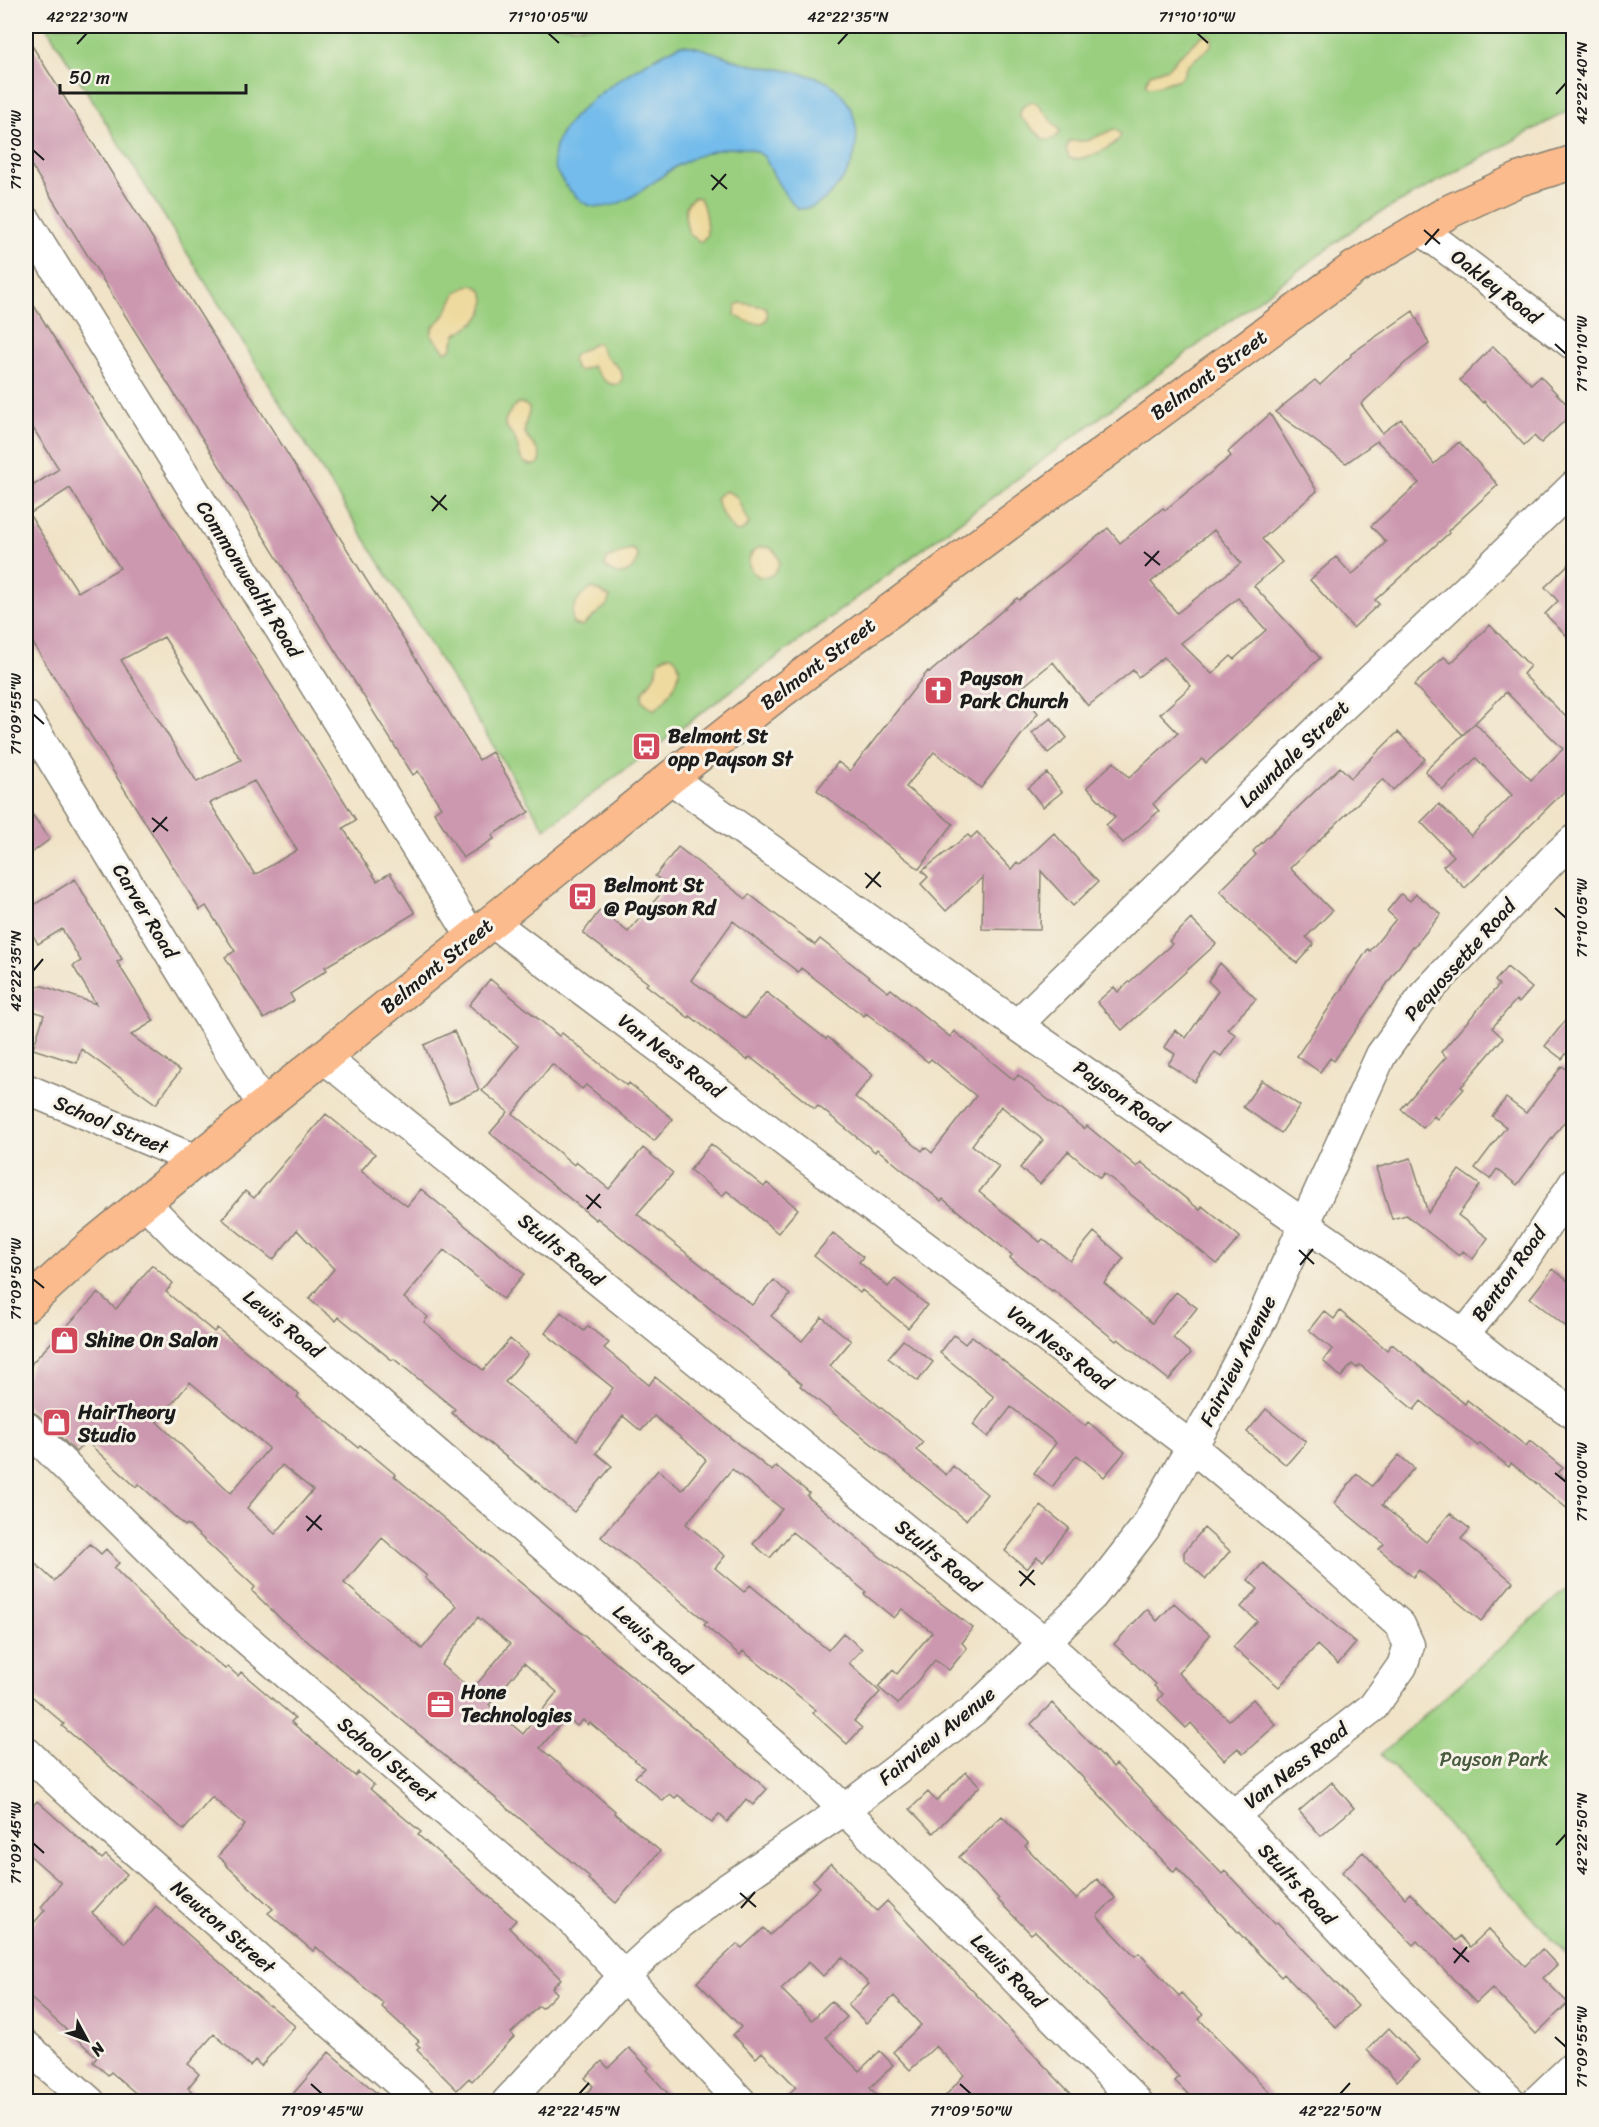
<svg xmlns="http://www.w3.org/2000/svg" width="1599" height="2127" viewBox="0 0 1599 2127" font-family="Sriracha,sans-serif">
<rect width="100%" height="100%" fill="#f7f3e8"/>
<filter id="ink" filterUnits="userSpaceOnUse"><feTurbulence type="fractalNoise" baseFrequency=".0167" numOctaves="2"/><feDisplacementMap in="SourceGraphic" scale="12" xChannelSelector="R" yChannelSelector="G"/><feConvolveMatrix kernelMatrix="1 2 1 2 8 2 1 2 1" color-interpolation-filters="sRGB"/></filter>
<filter id="wash" filterUnits="userSpaceOnUse"><feTurbulence type="fractalNoise" baseFrequency=".008" numOctaves="4" result="noise"/><feDisplacementMap in="SourceGraphic" scale="24" xChannelSelector="R" yChannelSelector="G"/><feGaussianBlur stdDeviation="1.35" result="paint"/><feColorMatrix in="noise" values="0 0 0 0 0 0 0 0 0 0 0 0 0 0 0 0 0 1.4 0 .05"/><feComposite in="paint" operator="in"/></filter>
<g filter="url(#wash)">
<rect width="100%" height="100%" fill="#f0e3c7"/>
<path fill="#9acf80" stroke="#5b764e" stroke-width="1.5" d="M46,26H1573V108L1365,221L545,829Z
M1573,1583V1961L1381,1754Z"/>
<path fill="#eeda9e" stroke="#857b5d" stroke-width="1.5" d="M1203,35H1208L1212,38V45L1187,66L1183,75L1179,79L1157,86L1147,87L1146,83L1150,74L1168,68L1176,59Z
M1032,102L1037,104L1059,129L1060,133L1054,139L1045,140L1020,117C1019,108 1024,104 1032,102Z
M1114,129L1121,134C1119,147 1080,163 1069,158L1066,149L1070,141H1087Z
M695,197L700,198C706,210 707,222 707,235L701,242L689,234C685,221 681,203 695,197Z
M470,285C489,287 488,308 477,320C471,326 463,330 456,334L451,349L446,352L431,335L433,327L444,316L457,292Z
M741,303L766,307C774,332 747,323 735,315L736,305Z
M595,343H598C601,347 602,352 605,356C610,362 620,365 622,374C623,377 622,381 619,383C609,390 597,372 592,366L580,371L576,369L572,360L574,355Z
M518,403L524,404L529,408C530,416 523,424 525,432C528,444 542,448 540,462L536,465C517,466 521,452 515,439C513,434 506,429 505,423C505,417 513,407 518,403Z
M726,491L736,496L749,524L741,532L735,531C727,522 719,511 716,499L720,494Z
M749 562a15 15 0 1 1 30 0a15 15 0 1 1-30 0Z
M630,549L634,550L638,555C636,573 617,581 605,566L607,559Z
M593,588L610,597L607,605L582,626L573,624C569,610 579,594 593,588Z
M666,656H672C691,670 667,700 654,710L643,701L642,694C646,687 653,680 656,672C658,664 657,660 666,656Z"/>
<path fill="#73bceb" stroke="#486c84" stroke-width="1.5" d="M680,45C701,45 720,56 741,62C765,69 815,71 833,86C867,115 862,162 833,191C823,202 813,209 798,209C786,198 779,186 772,172C769,167 767,160 763,156C759,152 749,148 742,148C721,146 696,155 677,166C653,180 619,216 588,205C577,200 569,190 562,180C520,130 644,62 680,45Z"/>
<g id="blocks">
<path fill="#cc98af" fill-rule="evenodd" d="M26,36L479,760L492,752L529,812L492,835L494,839L463,858L434,812L441,807L418,771L413,775L26,157Z
M26,293L356,820L343,828L377,881L390,873L415,913L325,967L327,970L290,994L294,1001L264,1019L225,957L235,951L206,906L200,910L26,632V490L59,469L26,417ZM70,488L120,568L78,592L29,514ZM164,637L241,760L197,782L121,660ZM254,781L297,850L255,875L210,803Z
M1413,311L1429,344L1405,363L1361,404L1382,433L1401,419L1434,464L1459,442L1498,485L1448,531L1449,533L1375,600L1379,604L1353,628L1310,580L1336,557L1352,575L1386,542L1371,526L1419,483L1377,441L1346,463L1275,412L1315,380L1320,385L1351,356V354Z
M1493,346L1531,384L1540,376L1574,412L1541,443L1534,436L1524,445L1484,401L1483,403L1460,380Z
M1270,414L1317,491L1262,539L1282,562L1254,586L1320,658L1206,763L1202,759L1153,804L1159,811L1123,843L1106,825L1115,817L1087,787L1114,762L1129,778L1178,733L1160,714L1191,686L1164,657L1138,677L1133,670L1088,706L1053,662L1019,690L1038,713L981,788L934,752L906,787L953,824L919,869L817,790L838,762L850,771L928,671L930,672L1017,598L1019,600L1108,528L1120,543L1163,508L1165,510L1231,456L1228,452ZM1214,530L1241,563L1177,613L1151,582ZM1238,598L1266,630L1234,659L1231,656L1212,674L1181,643Z
M1574,559V643L1545,614L1558,601L1545,587Z
M1490,625L1530,666L1523,674L1574,725V782L1465,888L1443,866L1454,856L1421,822L1439,804L1471,836L1512,795L1476,758L1443,790L1425,771L1475,723L1531,780L1563,749L1506,692L1463,735L1414,685L1444,657L1451,663Z
M1051,718L1067,738L1048,753L1032,733Z
M1398,732L1425,759L1393,790L1383,779L1290,868L1332,911L1306,937L1314,944L1297,963L1262,933L1220,891L1256,855L1253,851L1340,767L1351,778Z
M1047,773L1062,792L1043,807L1028,788Z
M26,806L50,839L26,857Z
M977,832L1011,869L1017,862L1020,865L1054,833L1098,882L1073,906L1041,871L1040,930L982,929L983,877L946,911L921,884L928,877L922,871L968,835L971,838Z
M678,847L746,899L749,894L815,945L820,939L888,992L891,989L950,1037L954,1031L1014,1080L1018,1075L1084,1129L1087,1126L1137,1167L1141,1162L1200,1210L1202,1206L1240,1237L1217,1264L1104,1173L1100,1178L1068,1151L1040,1184L1020,1168L1043,1140L1001,1106L972,1145L999,1167L979,1192L1040,1242L1043,1239L1070,1261L1094,1232L1124,1258L1104,1283L1152,1323L1176,1292L1197,1308L1173,1338L1191,1353L1169,1380L1118,1339L1116,1341L1053,1290L1052,1291L1010,1258L1012,1255L943,1199L941,1201L877,1149L875,1152L818,1106L815,1109L750,1057L747,1060L690,1016L689,1018L646,985L648,983L583,933L600,910L628,932L668,885L655,876ZM733,921L798,972L801,968L864,1016L866,1013L928,1062L931,1059L976,1096L932,1153L925,1147L922,1151L855,1097L873,1075L828,1037L826,1039L766,992L745,1019L691,980Z
M75,879L122,959L117,962L154,1021L131,1035L180,1071L156,1104L81,1049L77,1063L33,1049L44,1015L26,1008V995L39,986H43L96,1004L73,966L81,961L62,929L38,944L26,923V910Z
M1401,894L1410,901L1416,894L1441,914L1414,947L1413,946L1334,1061L1330,1058L1320,1072L1297,1056L1368,949L1370,951L1396,919L1387,911Z
M1191,919L1216,944L1122,1030L1097,1002L1114,987L1118,992L1172,944L1169,941Z
M1220,963L1256,999L1227,1029L1236,1035L1221,1056L1215,1052L1195,1082L1168,1064L1175,1054L1164,1047L1175,1030L1186,1038L1218,991L1208,981Z
M1507,967L1532,988L1519,1003L1516,1000L1492,1028L1503,1038L1461,1087L1464,1089L1437,1119L1434,1116L1423,1128L1401,1109L1446,1057L1441,1052L1499,985L1495,981Z
M490,979L559,1036L562,1033L627,1086L629,1083L673,1119L654,1141L586,1085L582,1089L552,1064L513,1114L574,1165L576,1162L609,1189L643,1148L673,1173L637,1214L752,1305L774,1280L790,1295L771,1316L802,1341L822,1317L851,1341L830,1366L923,1442L916,1450L946,1475L953,1466L987,1494L966,1520L800,1386L802,1384L743,1335L597,1218L596,1220L490,1133L508,1112L482,1091L518,1046L469,1005Z
M1574,1010V1044L1562,1059L1545,1046Z
M454,1031L479,1090L449,1103L424,1045Z
M1562,1066L1574,1075V1109L1517,1185L1497,1169L1490,1179L1475,1168L1506,1127L1492,1116L1506,1098L1526,1113Z
M1262,1080L1300,1106L1281,1133L1243,1107Z
M326,1114L375,1154L361,1171L407,1206L421,1189L524,1274L503,1299L444,1250L404,1298L428,1317L424,1322L483,1370L510,1339L528,1354L505,1382L577,1440L613,1388L545,1333L561,1312L584,1331L588,1326L609,1343L604,1348L649,1385L655,1377L772,1471L776,1466L809,1493L807,1496L879,1556L973,1628L962,1643L967,1648L949,1670L935,1660L898,1704L878,1687L893,1670L897,1674L932,1632L902,1609L894,1618L864,1594L866,1592L792,1532L770,1558L753,1544L782,1509L732,1469L686,1524L725,1556L715,1568L744,1592L750,1585L828,1650L843,1633L862,1649L849,1663L880,1692L854,1721L862,1728L847,1744L813,1713L816,1710L743,1651L740,1655L704,1625L707,1622L601,1537L658,1470L682,1490L706,1460L690,1445L654,1416L641,1431L623,1416L596,1453L612,1466L574,1512L452,1413L455,1409L394,1359L392,1360L339,1317L336,1321L309,1299L334,1269L297,1230L273,1260L222,1219L245,1191L254,1198Z
M711,1144L764,1187L767,1183L798,1209L778,1233L727,1191L722,1196L690,1170Z
M1411,1158L1428,1213L1459,1170L1480,1185L1458,1215L1488,1238L1473,1259L1463,1251L1459,1256L1406,1215L1392,1219L1376,1168Z
M833,1233L863,1257L859,1262L888,1287L895,1279L927,1305L908,1328L862,1290L860,1293L814,1256Z
M152,1265L173,1283L166,1292L214,1332L217,1328L299,1394L297,1397L358,1447L360,1445L396,1475L394,1476L460,1532L767,1789L753,1805L746,1799L727,1822L719,1814L712,1823L678,1795L675,1798L670,1794L663,1801L635,1777L644,1768L590,1723L588,1725L583,1720L577,1726L566,1717L540,1748L615,1811L614,1813L660,1851L616,1903L588,1879L590,1877L282,1620L252,1591L255,1587L187,1524L185,1526L139,1484L136,1487L86,1441L76,1452L38,1415L29,1410L26,1402V1380L32,1363L98,1293L116,1309ZM190,1382L269,1448L231,1493L157,1422ZM282,1465L313,1490L275,1534L247,1508ZM382,1538L427,1576L425,1578L457,1606L422,1649L344,1583ZM478,1617L510,1644L472,1690L441,1665ZM524,1663L557,1692L523,1734L489,1705Z
M1553,1269L1574,1286V1333L1530,1298Z
M1324,1311L1334,1319L1340,1311L1387,1350L1392,1344L1465,1404L1467,1400L1526,1446L1530,1441L1563,1468L1558,1473L1574,1486V1514L1511,1463L1509,1467L1480,1443L1478,1446L1421,1401L1414,1410L1360,1365L1357,1368L1352,1364L1341,1377L1323,1361L1332,1349L1309,1330Z
M954,1335L965,1344L972,1336L1085,1426L1088,1422L1125,1452L1104,1477L1077,1455L1052,1487L1034,1473L1056,1443L1011,1407L988,1437L973,1425L994,1397L940,1353Z
M903,1340L933,1362L918,1381L888,1358Z
M1266,1409L1306,1442L1286,1465L1247,1432Z
M1399,1455L1414,1468L1382,1505L1426,1542L1450,1513L1470,1529L1461,1539L1513,1582L1481,1621L1419,1570L1413,1577L1379,1549L1384,1544L1334,1503L1357,1474L1372,1486Z
M1041,1506L1069,1528L1043,1561L1037,1557L1027,1569L1005,1551Z
M1204,1528L1230,1551L1206,1579L1184,1559V1552Z
M90,1544L101,1554L106,1549L119,1563L114,1568L159,1613L225,1669L228,1667L238,1676L241,1672L295,1718L291,1722L355,1776L358,1772L374,1785L370,1789L421,1832L418,1835L516,1920L509,1928L561,1979L552,1988L557,1993L542,2008L539,2006L511,2033L514,2037L472,2081L469,2078L457,2090L417,2050L420,2047L416,2043L419,2041L382,2007L384,2004L316,1947L313,1951L268,1913L273,1909L225,1864L226,1863L218,1856L245,1825L212,1797L184,1830L62,1726L64,1724L26,1691V1555L54,1581Z
M1263,1563L1356,1643L1338,1664L1317,1645L1279,1687L1233,1647L1257,1621L1241,1607L1258,1589L1248,1580Z
M1174,1603L1210,1635L1178,1673L1229,1720L1253,1699L1276,1725L1243,1754L1238,1748L1224,1760L1191,1723L1186,1728L1158,1700L1163,1694L1154,1686L1156,1684L1114,1644L1147,1609L1157,1621Z
M1052,1703L1113,1767L1116,1764L1222,1874L1225,1871L1275,1924L1277,1922L1358,2006L1336,2028L1284,1974L1281,1977L1177,1868L1174,1872L1031,1724Z
M966,1772L980,1786L933,1833L910,1809L928,1792L936,1801Z
M1332,1782L1354,1808L1321,1836L1299,1811Z
M37,1801L102,1859L106,1855L127,1874L92,1913L125,1943L156,1906L269,2006L270,2005L295,2026L261,2066L255,2060L250,2066L214,2034L188,2064L199,2074L188,2088L203,2102H146L111,2072L108,2075L93,2062L97,2057L26,1994V1932L45,1910L41,1907L61,1883L26,1852V1814Z
M1002,1816L1028,1843L1025,1846L1076,1899L1097,1879L1115,1898L1097,1916L1135,1956L1139,1953L1179,1996L1182,1993L1203,2015L1199,2019L1279,2102H1196L1175,2081L1179,2077L1075,1970L1035,1931L1031,1934L998,1900L999,1899L959,1857Z
M1363,1852L1405,1898L1410,1893L1456,1941L1460,1936L1470,1947L1489,1929L1525,1966L1542,1949L1557,1965L1543,1978L1568,2003L1536,2034L1492,1988L1476,2003L1417,1941L1413,1945L1342,1872Z
M831,1863L877,1911L887,1901L1079,2102H940L964,2075L936,2046L910,2070L893,2052L921,2025L894,1996L866,2023L848,2005L869,1984L842,1957L823,1976L809,1962L781,1989L812,2020L831,2001L847,2017L826,2037L859,2071L880,2051L893,2065L870,2088L883,2102H780L796,2087L762,2052L756,2058L733,2035L741,2027L697,1982L737,1944L742,1948L764,1928L770,1935L820,1887L813,1880Z
M1389,2028L1419,2060L1397,2081L1367,2050Z
M629,2048L649,2068L646,2070L676,2102H578L593,2086L585,2078L602,2061L608,2068Z
M329,2052L387,2102H286Z"/>
</g>
</g>
<g filter="url(#ink)">
<use href="#blocks" fill-opacity="0" stroke="#868072" stroke-width="1.5"/>
<g fill="none" stroke-linecap="round" stroke-linejoin="round">
<defs>
<path id="minor" d="M26,221L472,937
M1419,228L1574,345
M26,716L263,1106
M670,778L1017,1025L1464,1335L1502,1365L1574,1414
M492,922L1192,1447L1323,1556L1400,1625L1409,1645L1402,1666L1373,1707L1233,1815
M1017,1025L1329,719L1474,583L1574,486
M323,1057L1043,1641L1165,1750L1233,1815L1394,1986L1511,2102
M26,1089L196,1160
M145,1203L185,1244L371,1397L811,1777L982,1945L1137,2102
M1464,1335L1523,1261L1574,1183
M26,1427L200,1599L571,1919L741,2102
M26,1752L82,1804L421,2102
M26,2046L90,2102
M507,2102L625,1975L681,1923L724,1891L845,1809L973,1711L1092,1596L1145,1528L1213,1410L1262,1318L1381,1055L1425,994L1554,858L1574,840
M1536,2102L1574,2066"/>
<path id="major" d="M26,1305L90,1247L196,1160L670,778L772,698L1354,268L1450,211L1520,179L1574,162"/>
</defs>
<use href="#minor" stroke="#868072" stroke-width="33"/>
<use href="#major" stroke="#868072" stroke-width="36"/>
<use href="#minor" stroke="#fff" stroke-width="30"/>
<use href="#major" stroke="#fbbb8c" stroke-width="33"/>
</g>
</g>
<path fill="none" stroke="#1c1c1c" stroke-width="2" d="M548,33L559,43M1197,33L1208,43M77,44L87,33M838,44L848,33M1556,94L1566,83M33,150L44,160M711,175L727,189M712,190L726,174M1424,230L1440,244M1425,245L1439,229M1555,344L1566,354M431,496L447,510M432,511L446,495M1144,552L1160,565M1145,566L1159,551M33,714L44,724M152,818L168,831M153,832L167,817M865,873L881,887M866,888L880,872M1555,908L1566,918M33,971L43,959M586,1195L601,1208M587,1209L600,1194M1299,1250L1314,1264M1300,1265L1313,1249M33,1279L44,1288M1555,1473L1566,1482M306,1516L322,1530M307,1531L321,1515M1019,1571L1035,1585M1020,1586L1034,1570M33,1843L44,1853M1556,1845L1566,1834M740,1893L756,1907M741,1908L755,1892M1453,1948L1469,1962M1454,1963L1467,1947M1555,2037L1566,2047M311,2084L322,2094M960,2084L971,2094M579,2094L589,2083M1340,2094L1350,2083"/>
<defs>
<symbol id="church-square" viewBox="-11 -11 22 22"><rect x="-9" y="-9" width="18" height="18" rx="4" fill="#d1495b" stroke="#f7f3e8"/><path d="M-1.2-6h2.4v3.5h3.3v2.4h-3.3V6h-2.4V-.1h-3.3v-2.4h3.3Z" fill="#fff"/></symbol>
<symbol id="bus-square" viewBox="-11 -11 22 22"><rect x="-9" y="-9" width="18" height="18" rx="4" fill="#d1495b" stroke="#f7f3e8"/><path d="M-5-6H5V4H4V6H2V4H-2V6H-4V4H-5ZM-3.5-4V0h7V-4ZM-3.5 1.2v1.5H-2V1.2ZM2 1.2v1.5H3.5V1.2Z" fill="#fff"/></symbol>
<symbol id="shop-square" viewBox="-11 -11 22 22"><rect x="-9" y="-9" width="18" height="18" rx="4" fill="#d1495b" stroke="#f7f3e8"/><path d="M-5-2.5h2.3a2.7 3.5 0 0 1 5.4 0H5L5.5 6h-11ZM-1.5-2.5h3a1.5 2.3 0 0 0-3 0Z" fill="#fff"/></symbol>
<symbol id="office-square" viewBox="-11 -11 22 22"><rect x="-9" y="-9" width="18" height="18" rx="4" fill="#d1495b" stroke="#f7f3e8"/><path d="M-6-3h4V-5.5h4V-3h4V5H-6ZM-1-4.5V-3h2v-1.5ZM-6 0V1H6V0Z" fill="#fff"/></symbol>
</defs>
<g fill-rule="evenodd">
<use href="#church-square" x="922" y="674" width="33" height="33"/>
<use href="#bus-square" x="630" y="730" width="33" height="33"/>
<use href="#bus-square" x="566" y="880" width="33" height="33"/>
<use href="#shop-square" x="48" y="1324" width="33" height="33"/>
<use href="#shop-square" x="40" y="1406" width="33" height="33"/>
<use href="#office-square" x="424" y="1688" width="33" height="33"/>
</g>
<g text-anchor="middle" dominant-baseline="central" stroke-width="6" stroke-linejoin="round" paint-order="stroke">
<g font-size="20" fill="#1c1c1c" stroke="#f7f3e8">
<text transform="translate(1496 287) rotate(38)">Oakley Road</text>
<text transform="translate(1209 375) rotate(-36)">Belmont Street</text>
<text transform="translate(249 579) rotate(58)">Commonwealth Road</text>
<text transform="translate(818 664) rotate(-37)">Belmont Street</text>
<text transform="translate(1294 754) rotate(-44)">Lawndale Street</text>
<text transform="translate(145 911) rotate(59)">Carver Road</text>
<text transform="translate(1460 960) rotate(-48)">Pequossette Road</text>
<text transform="translate(437 966) rotate(-39)">Belmont Street</text>
<text transform="translate(671 1056) rotate(37)">Van Ness Road</text>
<text transform="translate(1121 1097) rotate(35)">Payson Road</text>
<text transform="translate(111 1125) rotate(23)">School Street</text>
<text transform="translate(561 1250) rotate(39)">Stults Road</text>
<text transform="translate(1509 1274) rotate(-54)">Benton Road</text>
<text transform="translate(283 1324) rotate(39)">Lewis Road</text>
<text transform="translate(1060 1348) rotate(37)">Van Ness Road</text>
<text transform="translate(1238 1361) rotate(-63)">Fairview Avenue</text>
<text transform="translate(938 1556) rotate(39)">Stults Road</text>
<text transform="translate(652 1640) rotate(41)">Lewis Road</text>
<text transform="translate(937 1736) rotate(-39)">Fairview Avenue</text>
<text transform="translate(387 1760) rotate(40)">School Street</text>
<text transform="translate(1296 1766) rotate(-38)">Van Ness Road</text>
<text transform="translate(1297 1884) rotate(47)">Stults Road</text>
<text transform="translate(223 1927) rotate(41)">Newton Street</text>
<text transform="translate(1008 1971) rotate(45)">Lewis Road</text>
</g>
<g font-size="20" font-weight="bold" fill="#1c1c1c" stroke="#f7f3e8" text-anchor="start">
<text x="960" y="678">Payson<tspan x="960" dy="23">Park Church</tspan></text>
<text x="668" y="736">Belmont St<tspan x="668" dy="23">opp Payson St</tspan></text>
<text x="604" y="885">Belmont St<tspan x="604" dy="23">@ Payson Rd</tspan></text>
<text x="85" y="1340">Shine On Salon</text>
<text x="78" y="1412">HairTheory<tspan x="78" dy="23">Studio</tspan></text>
<text x="461" y="1692">Hone<tspan x="461" dy="23">Technologies</tspan></text>
</g>
<g font-size="20" fill="#485b3f" stroke="#f7f3e8">
<text x="1494" y="1759">Payson Park</text>
</g>
</g>
<rect width="1599" height="2127" fill="none" stroke="#f7f3e8" stroke-width="66"/>
<g transform="translate(87 2040) rotate(131)" stroke="#f7f3e8" stroke-width="4.5" paint-order="stroke">
<path d="M0-4.5L10 22L0 15L-10 22Z" fill="#1c1c1c"/>
<text y="-9" font-size="16" font-weight="bold" text-anchor="middle" fill="#1c1c1c">N</text>
</g>
<path d="M60 84v9h186v-9" fill="none" stroke="#1c1c1c" stroke-width="3"/>
<text x="69" y="84" font-size="18" fill="#1c1c1c" stroke="#f7f3e8" stroke-width="4.5" paint-order="stroke">50 m</text>
<rect x="33" y="33" width="1533" height="2061" fill="none" stroke="#1c1c1c" stroke-width="2"/>
<g font-size="15" text-anchor="middle" fill="#1c1c1c">
<text x="87" y="22">42°22'30"N</text>
<text x="548" y="22">71°10'05"W</text>
<text x="848" y="22">42°22'35"N</text>
<text x="1197" y="22">71°10'10"W</text>
<text transform="translate(1582 83) rotate(-90)" y="5">42°22'40"N</text>
<text transform="translate(16 150) rotate(-90)" y="5">71°10'00"W</text>
<text transform="translate(1582 354) rotate(-90)" y="5">71°10'10"W</text>
<text transform="translate(16 714) rotate(-90)" y="5">71°09'55"W</text>
<text transform="translate(1582 918) rotate(-90)" y="5">71°10'05"W</text>
<text transform="translate(16 971) rotate(-90)" y="5">42°22'35"N</text>
<text transform="translate(16 1279) rotate(-90)" y="5">71°09'50"W</text>
<text transform="translate(1582 1482) rotate(-90)" y="5">71°10'00"W</text>
<text transform="translate(1582 1834) rotate(-90)" y="5">42°22'50"N</text>
<text transform="translate(16 1843) rotate(-90)" y="5">71°09'45"W</text>
<text transform="translate(1582 2047) rotate(-90)" y="5">71°09'55"W</text>
<text x="322" y="2116">71°09'45"W</text>
<text x="579" y="2116">42°22'45"N</text>
<text x="971" y="2116">71°09'50"W</text>
<text x="1340" y="2116">42°22'50"N</text>
</g>
</svg>
